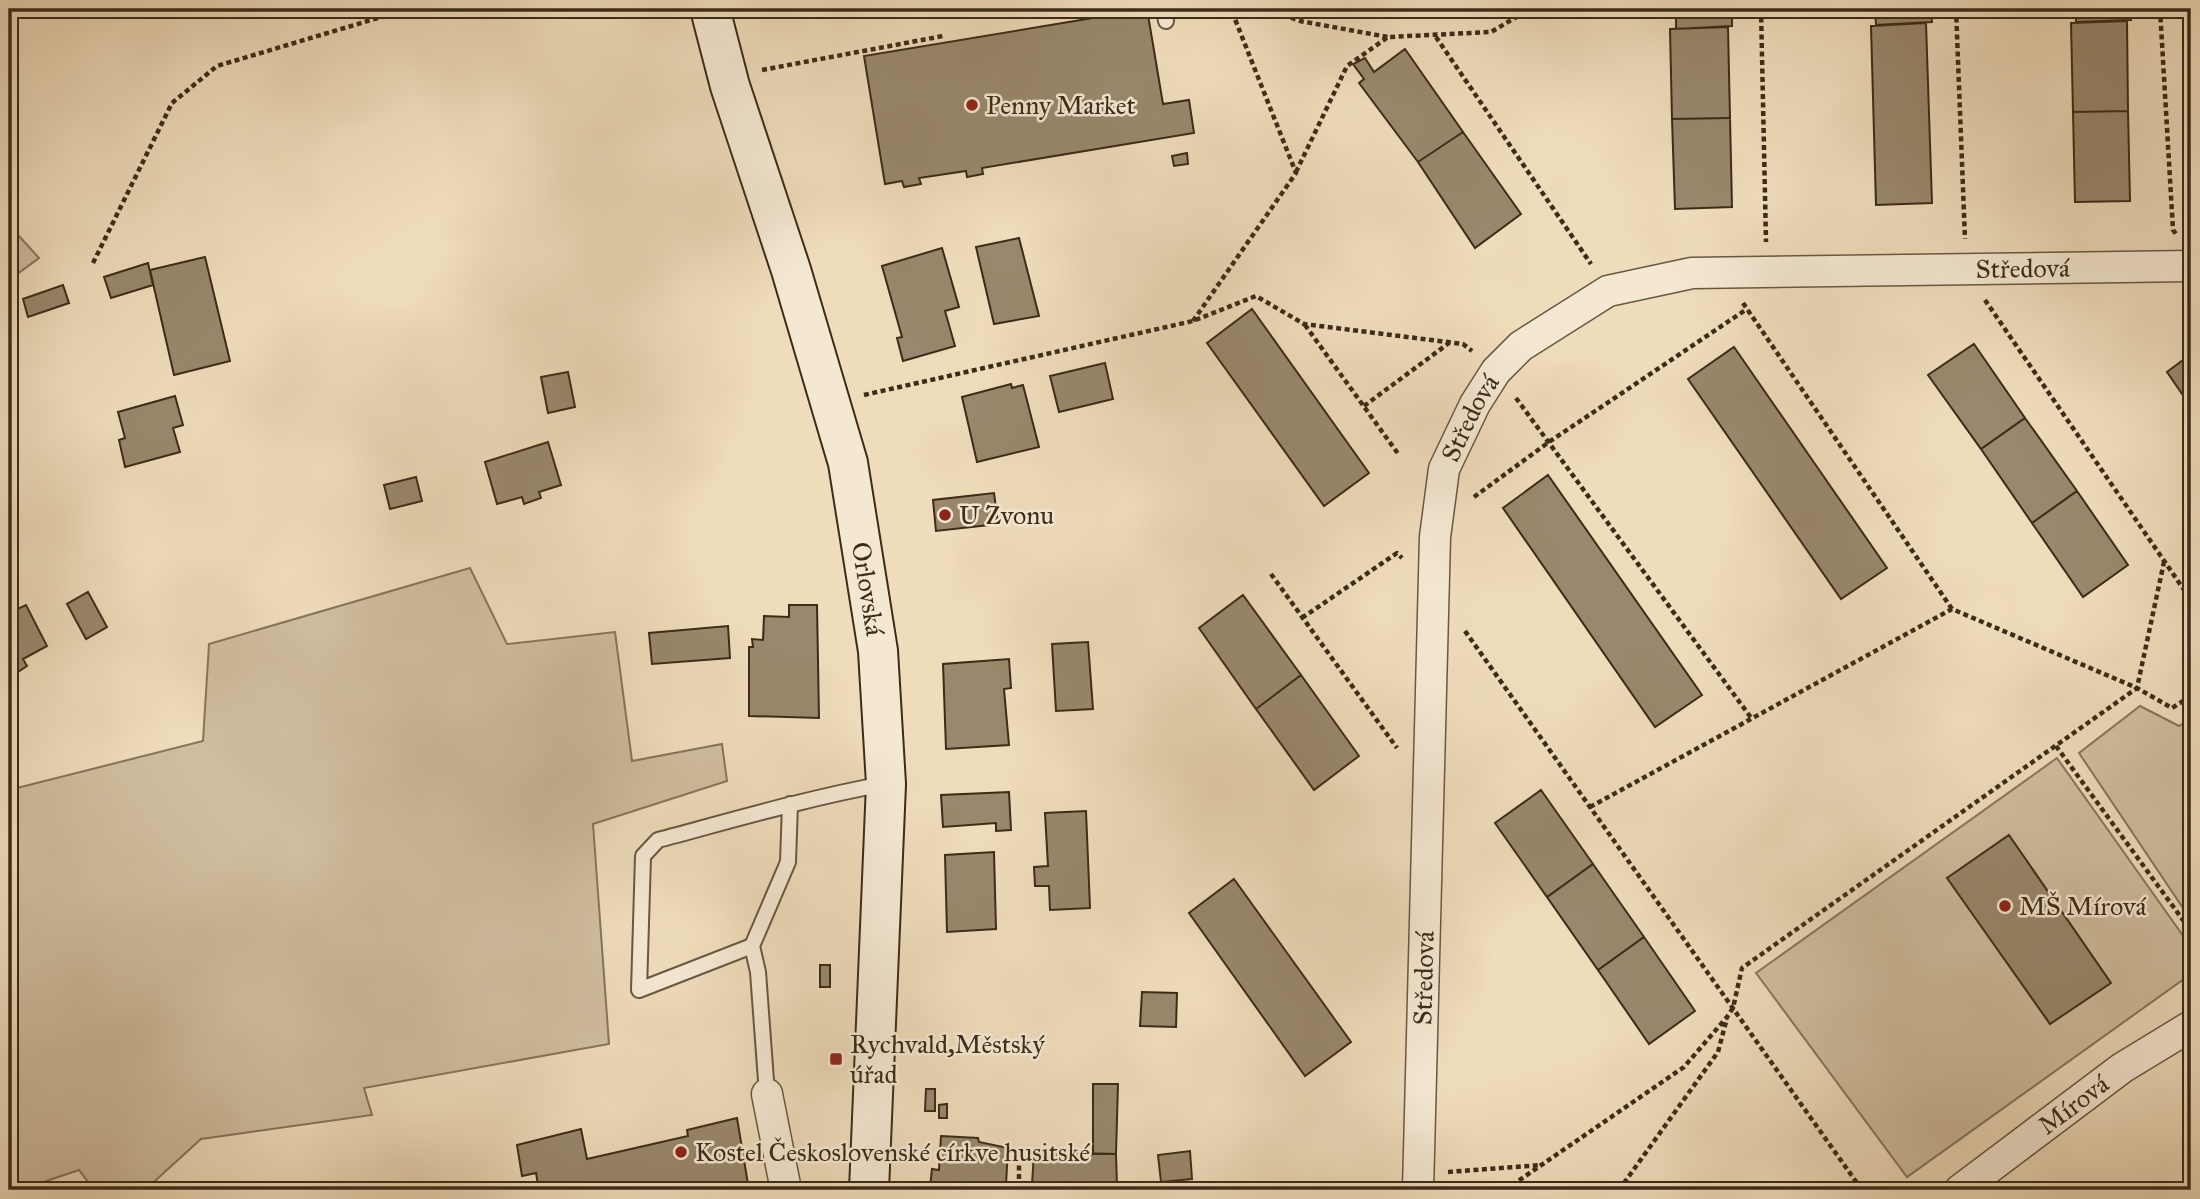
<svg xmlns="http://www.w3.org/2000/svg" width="2200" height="1199" viewBox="0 0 2200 1199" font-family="'IM FELL Great Primer',serif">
<rect width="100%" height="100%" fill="#efdcbb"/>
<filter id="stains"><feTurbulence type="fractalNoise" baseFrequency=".00286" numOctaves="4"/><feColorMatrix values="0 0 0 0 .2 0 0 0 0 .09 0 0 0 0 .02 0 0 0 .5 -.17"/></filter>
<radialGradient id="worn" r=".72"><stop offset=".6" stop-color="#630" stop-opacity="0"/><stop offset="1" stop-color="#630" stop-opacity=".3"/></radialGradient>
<path fill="#d0be9f" stroke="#86755c" stroke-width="2" d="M9,225L39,258L9,280Z
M470,568L507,644L615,632L632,761L722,744L727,781L593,824L609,1044L364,1088L372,1115L201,1139L145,1190H94L79,1170L20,1190H9V790L203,741L209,644Z
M2140,706L2179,726L2191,719V920L2079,753Z
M2057,758L2191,947V974L1907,1177L1756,973Z
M1012,1185L1116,1187L1117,1190H1012Z"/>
<path fill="#99886d" stroke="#3b2c18" stroke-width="2" d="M1147,9L1163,104L1189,100L1194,133L982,168L983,174L967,177L966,171L919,178L921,184L904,187L902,181L885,184L864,56Z
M1676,9H1732V26L1676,29Z
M1875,9H1931L1932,22L1876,25Z
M2076,9H2131V20L2076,22Z
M2127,21L2128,111L2073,112L2071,23Z
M1926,23L1932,203L1876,205L1871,26Z
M1728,27L1730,118L1672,119L1670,29Z
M1405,49L1463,132L1418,162L1359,83L1364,79L1353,64L1365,58L1374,72Z
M2128,111L2130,201L2075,202L2073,112Z
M1730,118L1732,207L1675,209L1672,119Z
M1463,132L1521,214L1475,248L1418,162Z
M1187,153L1188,164L1174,166L1172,156Z
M1019,238L1039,316L994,324L976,247Z
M942,248L959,307L945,311L955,346L903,361L897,338L902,337L882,266Z
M205,257L230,361L174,375L150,270Z
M148,263L153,285L111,298L104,277Z
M63,285L69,303L28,317L23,299Z
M1252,309L1369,473L1324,506L1207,343Z
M1974,344L2025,418L1981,449L1928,375Z
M1734,347L1887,568L1841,599L1688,379Z
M2191,354V407L2167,372Z
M1105,363L1113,399L1059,412L1050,376Z
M568,372L575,407L548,413L541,377Z
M1011,384L1012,388L1023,385L1039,447L977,462L962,397Z
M175,396L183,425L173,428L180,452L125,467L119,440L125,438L118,412Z
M2025,418L2077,491L2032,523L1981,449Z
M548,442L561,485L539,492L541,498L524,504L522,497L497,504L485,462Z
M1548,475L1702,695L1655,727L1503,508Z
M416,477L422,501L390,509L384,485Z
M2077,491L2128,565L2083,597L2032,523Z
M994,493L998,524L936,531L933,500Z
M88,592L107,627L86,639L67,604Z
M1243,595L1301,675L1256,709L1199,628Z
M26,605L47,646L23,659L27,666L15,674L11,665L9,666V613Z
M789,605H817L819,718L749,716V647H753L752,639L763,640L764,616L789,617Z
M728,626L730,658L652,664L649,633Z
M1088,642L1093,709L1056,711L1052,644Z
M1009,659L1011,688L1004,689L1009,745L946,749L943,664Z
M1301,675L1359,756L1314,790L1256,709Z
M1541,790L1593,864L1547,897L1495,823Z
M1009,792L1011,830L996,831V823L943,827L941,795Z
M1086,811L1090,908L1050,910L1049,886H1035L1034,867L1048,866L1045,813Z
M2009,835L2111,983L2050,1024L1947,878Z
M994,852L996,929L947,932L945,855Z
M1593,864L1644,937L1598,970L1547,897Z
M1234,879L1351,1042L1305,1076L1189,913Z
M1644,937L1695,1011L1649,1044L1598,970Z
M820,965H830V987H820Z
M1142,992L1177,993L1176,1027L1140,1026Z
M1093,1084H1118L1116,1154H1093Z
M926,1089H935V1111H925Z
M947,1104V1118H939V1105Z
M737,1118L749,1190H539L536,1173L522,1176L517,1145L581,1129L587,1159L688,1136L687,1130Z
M941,1136L978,1138L979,1142L1008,1148L1006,1185H1012V1190H938V1188L930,1187L932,1169L939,1170Z
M1190,1151L1192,1179L1161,1182L1158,1155Z
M1034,1152L1116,1154L1117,1187L1032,1185Z"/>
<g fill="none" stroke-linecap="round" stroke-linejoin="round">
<defs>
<path id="lane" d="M1164,9L1166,21
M790,804L788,862L752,946L639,990L643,856L658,840C733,820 808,798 884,784
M752,946L758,972L767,1094"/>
<g id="street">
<path d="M767,1094L786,1190"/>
<path id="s1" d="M1418,1190L1435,537L1444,469L1475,404L1496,371L1521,346L1608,291L1692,273L2191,266"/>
<path id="s2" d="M1960,1190L2122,1068L2191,1026"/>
</g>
<g id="secondary">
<path id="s3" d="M710,9L730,86L791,270L848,463L878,651L886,784L869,1190"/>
</g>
</defs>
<use href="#lane" stroke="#685841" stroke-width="18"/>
<use href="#street" stroke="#685841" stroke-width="33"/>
<use href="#secondary" stroke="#3b2c18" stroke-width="42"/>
<path stroke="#3b2c18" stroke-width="4.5" stroke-dasharray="5 3.5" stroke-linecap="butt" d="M1267,9L1300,21L1388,37
M1761,9L1766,242
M1956,9L1965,239
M2160,9L2173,230L2176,234
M1436,37L1591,264
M762,70L943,36
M1296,172L1347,66L1388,37L1491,32L1530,9
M93,263L172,103L217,66L408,9
M1985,300L2191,600
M1743,303L1952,609
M1193,321L1296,173L1231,9
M1305,325L1399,455
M864,395L1193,321L1256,296L1304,324L1463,344L1472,351
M1516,398L1752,719
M1364,406L1449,343
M1474,497L1549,442L1747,309
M1271,574L1397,748
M1302,618L1397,553L1402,558
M1465,631L1862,1190
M2056,746L2191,931
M1590,807L1952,609L2137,688L2172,708L2191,696
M1019,1157V1190
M1448,1172L1541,1165
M1505,1190L1684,1067L1727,1017L1733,1008L1742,968L2137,688L2164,562
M1619,1190L1718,1052L1727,1018"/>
<use href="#lane" stroke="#f5e8d3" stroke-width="14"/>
<use href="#street" stroke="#f5e8d3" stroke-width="30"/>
<use href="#secondary" stroke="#f5e8d3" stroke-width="38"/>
</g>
<g fill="#8f2418" stroke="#f5e8d3" stroke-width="2.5">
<circle cx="972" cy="105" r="7"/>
<circle cx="945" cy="515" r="7"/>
<circle cx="2005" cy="906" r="7"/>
<rect x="829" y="1052" width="14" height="14" rx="3.5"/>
<circle cx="681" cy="1152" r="7"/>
</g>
<g text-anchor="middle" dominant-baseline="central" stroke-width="5" stroke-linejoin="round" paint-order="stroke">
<g font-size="26" fill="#3b2c18" stroke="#f5e8d3" text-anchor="start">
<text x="986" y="105">Penny Market</text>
<text x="959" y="515">U Zvonu</text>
<text x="2019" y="906">MŠ Mírová</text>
<text x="850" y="1044">Rychvald,Městský<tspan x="850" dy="30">úřad</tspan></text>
<text x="695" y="1152">Kostel Československé církve husitské</text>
</g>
<g font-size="26" fill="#3b2c18" stroke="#f5e8d3">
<text stroke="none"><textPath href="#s1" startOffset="1388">Středová</textPath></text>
<text stroke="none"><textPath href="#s1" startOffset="779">Středová</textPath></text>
<text stroke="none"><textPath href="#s3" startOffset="602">Orlovská</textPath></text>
<text stroke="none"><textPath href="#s1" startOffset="212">Středová</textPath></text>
<text stroke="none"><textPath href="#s2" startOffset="142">Mírová</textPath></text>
</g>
</g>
<rect width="2200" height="1199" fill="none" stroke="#efdcbb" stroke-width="35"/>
<rect x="10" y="10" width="2179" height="1178" fill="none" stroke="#3b2c18" stroke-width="3.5"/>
<rect x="18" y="18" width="2165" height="1164" fill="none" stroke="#3b2c18" stroke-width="2"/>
<rect width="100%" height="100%" filter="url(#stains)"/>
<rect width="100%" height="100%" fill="url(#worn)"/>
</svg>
